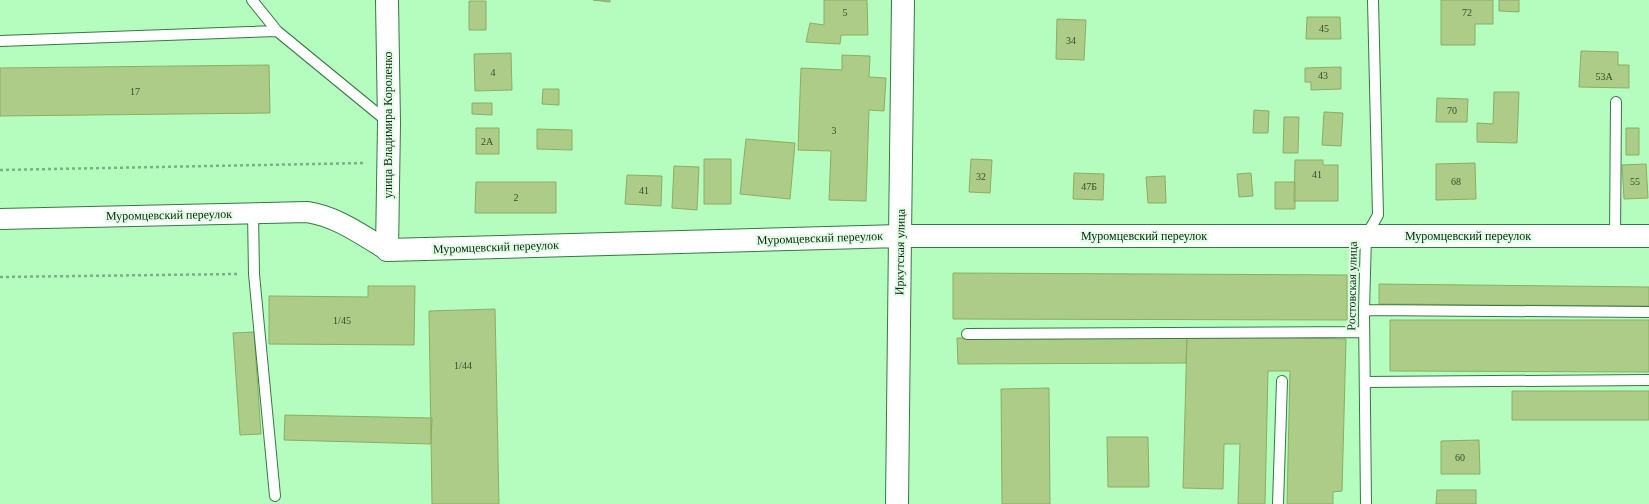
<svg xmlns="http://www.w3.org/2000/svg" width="1649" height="504" viewBox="0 0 1649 504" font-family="Georgia,serif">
<rect width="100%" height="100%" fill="#b5fcbf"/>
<path fill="#accc87" stroke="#8cae62" d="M593,0H610V2Z
M824,0H867L868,35H841L840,44L806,42L810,23L824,25Z
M1441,0H1493V24H1475V45H1441Z
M1499,0H1519V12L1499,11Z
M469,1H486V30H469Z
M1307,17H1340L1341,39H1306Z
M1057,19L1086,20L1084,60L1056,59Z
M1581,51L1618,52V65H1629V88L1579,87Z
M511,53L512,90L475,91L474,54Z
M842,55L870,56L869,77L886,78L884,111L869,110L866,201L829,200L831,151L798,150L801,68L842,70Z
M269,65L270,113L0,116V68Z
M1341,67V89L1311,90V82H1305V68Z
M543,89H559V105L542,104Z
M1494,92H1519L1517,143L1477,142V123L1493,124Z
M1437,98L1468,99L1467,122H1436Z
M472,103H492V115L472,114Z
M1254,110L1269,111L1268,133H1253Z
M1324,112L1343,113L1341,146L1322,145Z
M1284,117H1299L1298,153H1283Z
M476,128H499V154H476Z
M1626,128H1639V155H1626Z
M537,129L572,130V150L537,149Z
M746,139L795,143L790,199L740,194Z
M704,159H731V204H704Z
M971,159L992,160L990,193L969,192Z
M1295,160H1323V165H1338V201H1294Z
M1475,163L1476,199L1436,200V164Z
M1646,164L1648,198L1624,199L1622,165Z
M674,166L699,167L697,210L672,208Z
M1074,173L1104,174L1103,200L1073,199Z
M1251,173L1253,196L1239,197L1237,174Z
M627,175L662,176L661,206L625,204Z
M1165,176L1166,203H1148L1146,177Z
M476,182H556V213H475Z
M1275,182H1295V209H1275Z
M953,273L1347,275V320L953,319Z
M1379,284L1649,287V306L1379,304Z
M368,286H415L414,345L269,344V296L368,297Z
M495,309L499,504H432L429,311Z
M1390,320H1649V372L1390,371Z
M254,332L261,434L240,435L233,333Z
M1187,336L1346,339L1342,491L1333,492V504H1287L1290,371H1268L1265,504H1238L1240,444H1224L1223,489L1183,488Z
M1187,336L1186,363L958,364L957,338Z
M1049,388L1050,504H1002L1001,389Z
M1512,391H1649V420H1512Z
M285,415L432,418L431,444L284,440Z
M1107,437H1148L1149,487H1108Z
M1479,440L1480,474H1441V441Z
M1437,490H1476V504H1436Z"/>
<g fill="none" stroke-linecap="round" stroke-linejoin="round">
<defs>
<path id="service" d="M252,0L277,31
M0,41L277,31L388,122
M253,213L254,274L275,496
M1615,237L1616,102
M1364,310L1649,312
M967,334L1364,332
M1365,382L1649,380
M1278,504L1282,381
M1366,504L1364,310L1366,236L1378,215L1373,0"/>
<path id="minor" d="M0,219L307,212C336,216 362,235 387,250"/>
<path id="tertiary" d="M903,0L900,236H1649"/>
<path id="secondary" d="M387,0L389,123L387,250L900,236L897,504"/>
</defs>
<use href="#service" stroke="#357943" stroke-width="12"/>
<use href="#minor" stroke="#357943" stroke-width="22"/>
<use href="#tertiary" stroke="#357943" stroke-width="24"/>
<use href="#secondary" stroke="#357943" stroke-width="24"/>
<path stroke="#79b182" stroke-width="2.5" stroke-dasharray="3 3" stroke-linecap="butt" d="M0,170L366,163
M0,277L237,274"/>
<use href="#service" stroke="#fff" stroke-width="10"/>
<use href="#minor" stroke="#fff" stroke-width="20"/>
<use href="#tertiary" stroke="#fff" stroke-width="22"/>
<use href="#secondary" stroke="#fff" stroke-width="22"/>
</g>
<g text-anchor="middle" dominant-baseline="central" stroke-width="4" stroke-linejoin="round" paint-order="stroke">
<g font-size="10" fill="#32502e">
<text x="845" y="12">5</text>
<text x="1467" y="12">72</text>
<text x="1324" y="28">45</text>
<text x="1071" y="40">34</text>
<text x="493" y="72">4</text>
<text x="1323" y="75">43</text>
<text x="1604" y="76">53А</text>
<text x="135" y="91">17</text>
<text x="1452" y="110">70</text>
<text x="834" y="130">3</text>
<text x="487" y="141">2А</text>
<text x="1317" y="174">41</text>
<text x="981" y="176">32</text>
<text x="1456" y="181">68</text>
<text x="1635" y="181">55</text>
<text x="1089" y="186">47Б</text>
<text x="644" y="190">41</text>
<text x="516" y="197">2</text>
<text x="342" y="320">1/45</text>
<text x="463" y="365">1/44</text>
<text x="1460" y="457">60</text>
</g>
<g font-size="12" fill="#092610" stroke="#e2fee5">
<text transform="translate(388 125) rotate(-90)">улица Владимира Короленко</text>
<text transform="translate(169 215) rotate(-1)">Муромцевский переулок</text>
<text x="1144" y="236">Муромцевский переулок</text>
<text x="1468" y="236">Муромцевский переулок</text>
<text transform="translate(820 238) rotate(-2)">Муромцевский переулок</text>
<text transform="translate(496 247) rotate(-2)">Муромцевский переулок</text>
<text transform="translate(900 252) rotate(-89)">Иркутская улица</text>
<text transform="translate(1352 286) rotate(-89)">Ростовская улица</text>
</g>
</g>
</svg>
